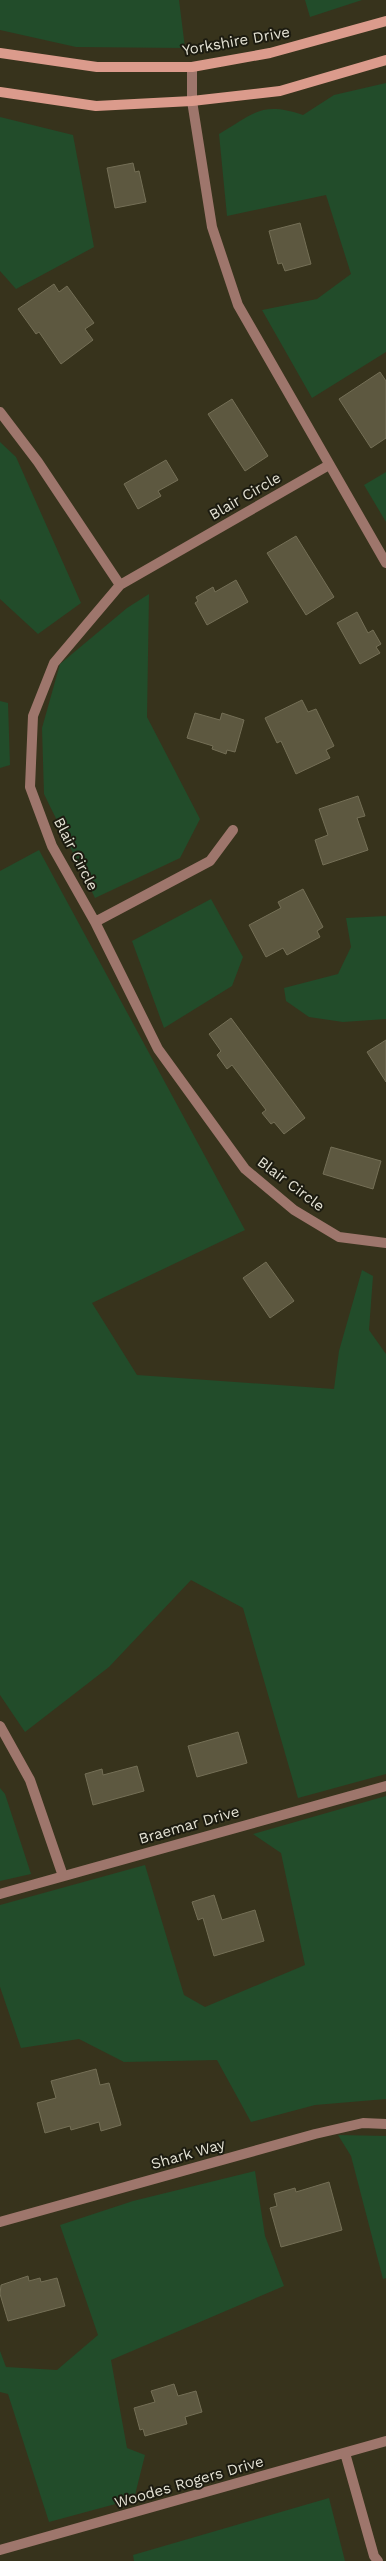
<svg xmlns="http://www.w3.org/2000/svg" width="386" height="2561" viewBox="0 0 386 2561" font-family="'Work Sans',sans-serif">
<rect width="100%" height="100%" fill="#37331c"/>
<path fill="#224c2a" d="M0,0H179L185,48L76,47L0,30Z
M305,0H362L310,17Z
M386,83V352L312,398L262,310L317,299L351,274L326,195L227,216L219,134C254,113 262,101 303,115L334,95Z
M0,117L73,135L94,247L16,289L0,271Z
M0,442L16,457L81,603L38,634L0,599Z
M386,472V522L364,485Z
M149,594L147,717L200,819L180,858L95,898L44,794L42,728L60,664L127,608Z
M0,701L8,703L10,765L0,768Z
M39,850L245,1230L92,1303L137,1375L334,1389L339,1351L362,1270L373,1276L369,1330L386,1354V1774L298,1798L243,1608L191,1580L109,1667L25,1732L0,1695V871Z
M211,899L243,957L232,986L164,1028L132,941Z
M386,916V1019L343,1022L309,1017L286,1001L284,988L338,974L351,947L346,918Z
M0,1788L5,1794L31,1874L0,1881Z
M386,1796V2099L315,2105L251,2122L217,2060L124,2062L79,2039L21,2048L0,1987V1905L145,1865L184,1995L205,2007L305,1965L281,1853L253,1834Z
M338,2135L386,2136V2278L383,2279L351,2156Z
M255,2171L265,2236L284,2286L111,2360L127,2448L145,2455L134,2499L49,2522L8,2394L0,2392V2351L6,2367L57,2370L98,2335L60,2225L133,2201Z
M329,2498L345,2561H134L133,2555Z"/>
<path fill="#5d5840" stroke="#746f56" d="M133,163L135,172L139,171L146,202L115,208L107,168Z
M300,223L311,264L285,271L282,263L278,264L269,231Z
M54,284L59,292L67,286L94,323L85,329L93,340L61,364L39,332L36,334L18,309Z
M380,372L386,381V438L371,448L339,399Z
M232,399L268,456L245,471L208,414Z
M166,460L178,480L158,491L161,496L138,509L124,484Z
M296,536L334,597L306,615L267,553Z
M236,580L248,602L207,625L195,603L198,601L196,597L213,587L215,592Z
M357,612L368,633L373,630L381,644L376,647L380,653L360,664L337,623Z
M302,700L308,712L316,709L334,746L326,750L330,758L296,774L281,741L277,743L265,718Z
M195,713L220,720L222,713L244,720L235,752L227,750L226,754L212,749L213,746L187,738Z
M358,796L365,816L357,818L368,850L323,865L315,840L328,835L319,809Z
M303,889L323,927L317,931L320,937L287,955L283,948L266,957L249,925L281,908L278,902Z
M231,1018L305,1118L284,1134L274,1122L271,1124L262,1113L266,1110L232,1065L227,1069L217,1055L221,1051L209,1034Z
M386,1040V1082L367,1052Z
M331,1147L381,1161L373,1189L323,1174Z
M266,1262L294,1301L270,1318L243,1278Z
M238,1732L247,1763L197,1777L188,1746Z
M137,1766L144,1791L93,1805L85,1774L102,1769L103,1775Z
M214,1895L222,1920L255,1910L264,1941L214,1956L203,1918L198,1920L192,1902Z
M96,2069L100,2085L109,2083L121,2125L101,2131L99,2122L71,2130L70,2126L45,2133L37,2103L56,2098L51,2081Z
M329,2182L342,2230L281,2247L270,2208L277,2206L274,2194L295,2188L296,2192Z
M28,2276L29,2281L40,2278L41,2282L57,2278L65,2306L8,2321L0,2294L1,2285Z
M174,2384L178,2396L196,2391L202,2412L185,2417L187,2424L145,2436L143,2429L140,2430L134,2408L155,2402L151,2391Z"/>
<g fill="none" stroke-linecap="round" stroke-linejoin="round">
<path stroke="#9e766c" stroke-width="10" d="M192,67V101L212,227L238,305L386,563
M0,412L38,462L120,585
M329,465L120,585L54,663L33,716L30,787L52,846L95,922L158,1049L245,1169L294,1210L339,1237L386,1243
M95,922L210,861L233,830
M0,1726L30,1780L63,1876
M0,1894L386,1786
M0,2222L315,2134L363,2123L386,2124
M345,2453L374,2556L378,2561
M0,2550L386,2441"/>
<path stroke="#db9b8c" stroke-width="10" d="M0,53L97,67H192L270,53L386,21
M0,92L96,106L192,101L280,91L386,60"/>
</g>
<g text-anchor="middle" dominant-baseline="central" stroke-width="4" stroke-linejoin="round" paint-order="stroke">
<g font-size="15" fill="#e4e2d4" stroke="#1c1b10">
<text transform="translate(236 41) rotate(-10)">Yorkshire Drive</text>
<text transform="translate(245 496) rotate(-30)">Blair Circle</text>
<text transform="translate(76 854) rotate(63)">Blair Circle</text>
<text transform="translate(291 1184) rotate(37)">Blair Circle</text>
<text transform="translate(189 1825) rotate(-16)">Braemar Drive</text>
<text transform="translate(188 2154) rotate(-16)">Shark Way</text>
<text transform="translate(189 2482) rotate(-16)">Woodes Rogers Drive</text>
</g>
</g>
</svg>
